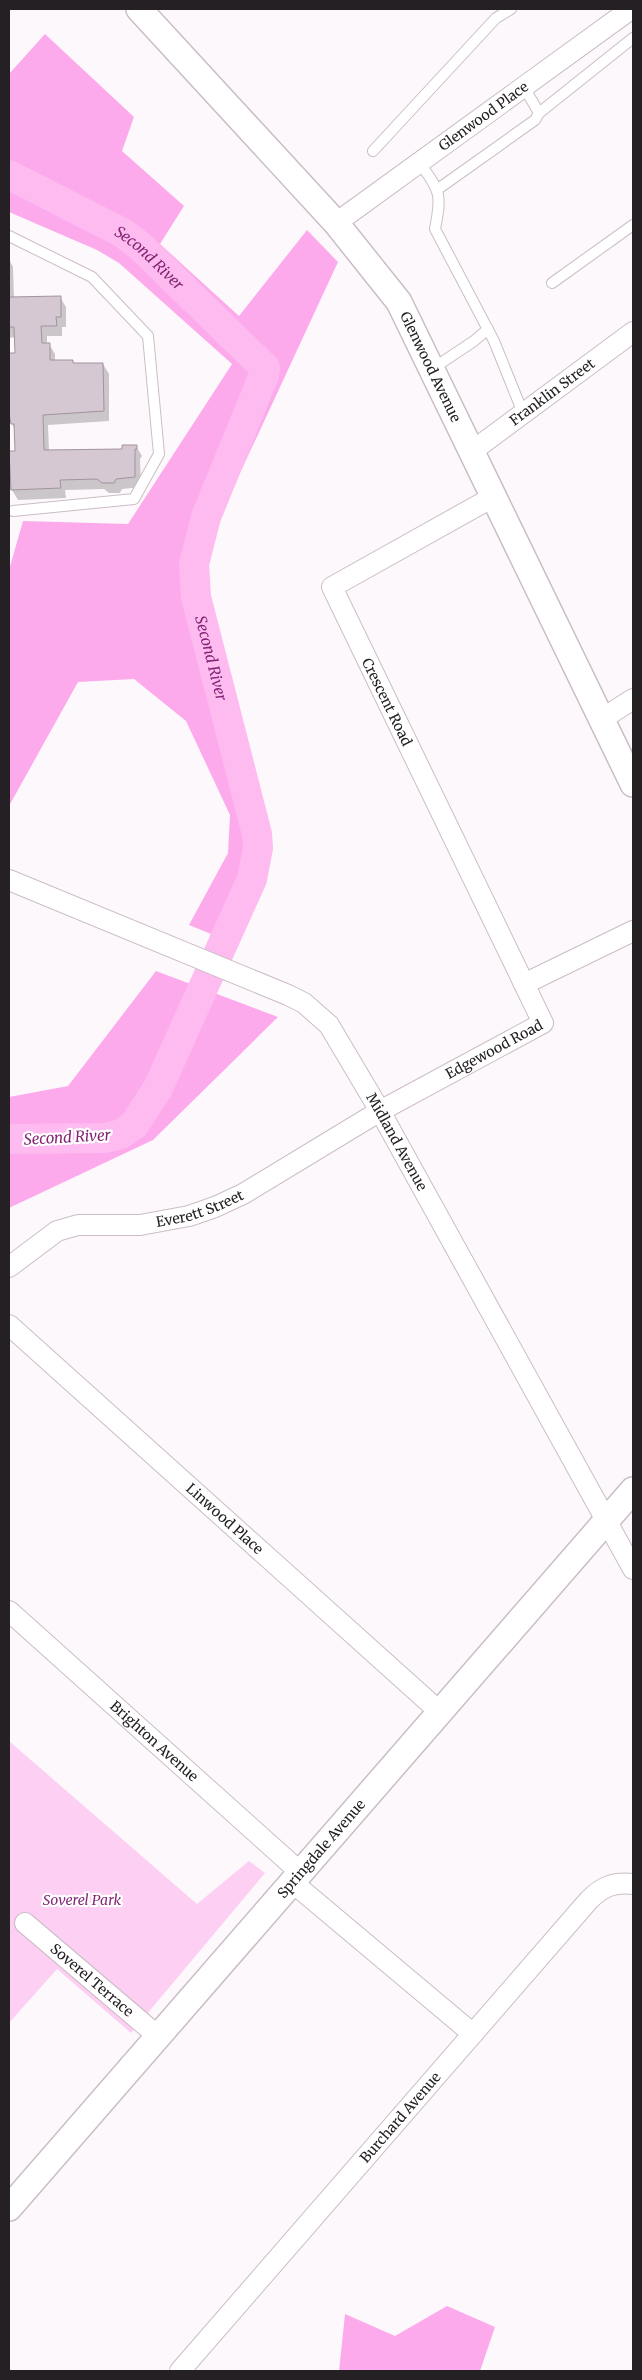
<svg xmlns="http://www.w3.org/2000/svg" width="642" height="2380" viewBox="0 0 642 2380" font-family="Merriweather,serif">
<rect width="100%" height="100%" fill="#fdf8fc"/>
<path fill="#fdcff2" d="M9,1741L197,1904L249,1861L265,1873L131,2033L57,1969L9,2023Z"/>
<path fill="#fdaaec" d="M45,34L134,117L122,151L184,206L160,244L239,316L307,230L338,262L201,557L262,839L221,938L189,925L228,853L230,815L186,721L134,679L78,682L9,806V570L23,521L128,524L232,364L119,263L97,250L9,212V74Z
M156,971L278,1017L153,1140L9,1208V1097L68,1086Z
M447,2306L495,2327L480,2371H339L345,2314L395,2336Z"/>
<path fill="#0003" d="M9,259L13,267L14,298L60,297L66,307V327H62V336H47V344H49L55,354V361H72L74,364H103L109,374V421L48,425L49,451L123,450L136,446L142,456L140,459L141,487L122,489L120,493H109L104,489L65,490L66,498L18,500L12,490H9V519V452H16V430L12,424L9,405V380H11L16,354V337L9,338Z"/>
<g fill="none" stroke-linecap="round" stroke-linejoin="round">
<path stroke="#febbf0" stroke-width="30" id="s1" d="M9,175L123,233L140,246L265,368L264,375L206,517L194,564L196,597L257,834L258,848L252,879L158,1088L134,1125L121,1134L105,1138L9,1139"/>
</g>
<path fill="#d5c8d2" stroke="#a1949e" d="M9,274V297L61,296V317H56L57,326H41L42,343H50V360H73V363H103L104,411L43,415L44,450L122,449V445H137V449H135V477L116,479L114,483H102L97,479L60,480L61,488L11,490L9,451H15L14,424H11L9,414V353H15L14,327H9Z"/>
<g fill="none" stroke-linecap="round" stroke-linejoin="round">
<defs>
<path id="service" d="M539,113L633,38
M373,151L496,18L511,9
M420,163C440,192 442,193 435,229L494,341L523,413
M438,189L535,120L539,113L524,87
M9,236L92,277L148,336L159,454L134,499L13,511
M552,283L633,225
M432,369L474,341L488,329"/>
<g id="minor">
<path id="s2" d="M336,223L631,9"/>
<path id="s3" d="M471,452L633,332"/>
<path d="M602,719L633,699"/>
<path id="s4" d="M9,880L288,995L304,1003L329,1025L380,1111L633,1569"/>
<path d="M524,984L633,931"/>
<path id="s5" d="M9,1267L57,1231L78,1225H140L189,1216L215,1207L243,1194L380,1111L543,1023L332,587L493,497"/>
<path id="s6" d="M9,1325L441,1713"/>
<path id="s7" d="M9,1611L300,1872"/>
<path d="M292,1882L473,2034"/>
<path id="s8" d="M25,1923L159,2037"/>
<path id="s9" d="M180,2371L589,1900C603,1886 614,1882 633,1884"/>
</g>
<g id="tertiary">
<path id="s10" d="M139,9L336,223L399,302L633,784"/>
<path id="s11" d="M9,2208L633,1490"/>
</g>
</defs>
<use href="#service" stroke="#cbbdc7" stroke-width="12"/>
<use href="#minor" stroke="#cbbdc7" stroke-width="22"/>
<use href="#tertiary" stroke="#cbbdc7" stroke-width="28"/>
<use href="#service" stroke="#fff" stroke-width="10"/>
<use href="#minor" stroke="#fff" stroke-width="20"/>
<use href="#tertiary" stroke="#fff" stroke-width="25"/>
</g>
<g text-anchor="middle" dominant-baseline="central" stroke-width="4.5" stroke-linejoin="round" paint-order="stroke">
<g font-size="14" fill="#242023" stroke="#fff">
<text stroke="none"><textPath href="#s2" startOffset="182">Glenwood Place</textPath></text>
<text stroke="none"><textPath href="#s10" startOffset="464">Glenwood Avenue</textPath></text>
<text stroke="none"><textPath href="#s3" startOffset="101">Franklin Street</textPath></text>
<text transform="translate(387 702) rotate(64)">Crescent Road</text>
<text stroke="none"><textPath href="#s5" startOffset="542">Edgewood Road</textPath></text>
<text stroke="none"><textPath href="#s4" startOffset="488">Midland Avenue</textPath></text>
<text stroke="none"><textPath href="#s5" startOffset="206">Everett Street</textPath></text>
<text stroke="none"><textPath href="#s6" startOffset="290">Linwood Place</textPath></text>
<text stroke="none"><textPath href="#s7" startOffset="195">Brighton Avenue</textPath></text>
<text stroke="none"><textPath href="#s11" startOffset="476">Springdale Avenue</textPath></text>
<text stroke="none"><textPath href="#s8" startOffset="88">Soverel Terrace</textPath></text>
<text stroke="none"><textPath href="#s9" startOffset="336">Burchard Avenue</textPath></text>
</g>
<g font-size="14" font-style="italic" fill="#842777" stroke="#fff">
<text x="82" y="1900">Soverel Park</text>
</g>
<g font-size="15" font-style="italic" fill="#822574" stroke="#fff">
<text stroke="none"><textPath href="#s1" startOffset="164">Second River</textPath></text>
<text stroke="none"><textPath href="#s1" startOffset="629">Second River</textPath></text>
<text transform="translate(67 1137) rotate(-3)">Second River</text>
</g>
</g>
<rect width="642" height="2380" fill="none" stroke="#242023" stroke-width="20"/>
</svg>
